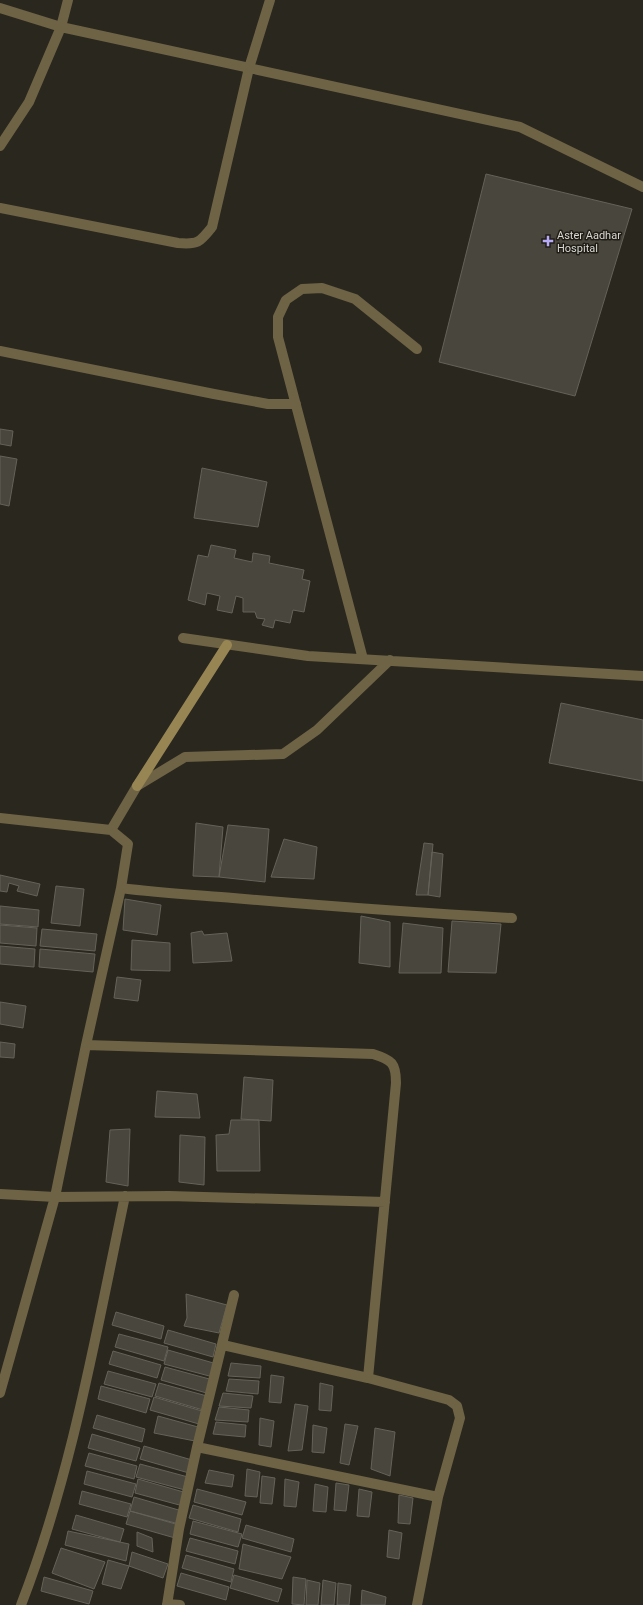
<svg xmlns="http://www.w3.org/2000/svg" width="643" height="1605" viewBox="0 0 643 1605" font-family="Roboto,sans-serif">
<rect width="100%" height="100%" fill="#2a271f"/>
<path fill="#49463d" stroke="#656259" d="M486,174L632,209L575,396L439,362Z
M0,429L13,431L11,446L0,444Z
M0,456L17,459L9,506L0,504Z
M202,468L267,482L258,527L194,518Z
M211,545L236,550L234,558L252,562L253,553L270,556L269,563L304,570L302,579L310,581L304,612L293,610L290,623L275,620L273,628L262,625L265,619L257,618L255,612H243V598L236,596L232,613L217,610L220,596L207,593L205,605L188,600L198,555L208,557Z
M561,703L643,720V781L549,763Z
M196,823L223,827L219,877L193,876Z
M228,825L269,829L265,882L219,877Z
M284,839L317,847L314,879L271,877Z
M424,843L433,844L428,895H416Z
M432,852L443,854L440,897L428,895Z
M0,875L40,884L37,896L17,891L19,886L9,883L7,892L0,891Z
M56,886L84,889L80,926L51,923Z
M125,899L161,905L157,935L123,930Z
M0,906L39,910L38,927L0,924Z
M361,916L390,922V967L359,963Z
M452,921L501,924L496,973L448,972Z
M403,923L443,928L441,973H399Z
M0,925L37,928L36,946L0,943Z
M42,929L97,934L95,951L40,946Z
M202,931L204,935L227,933L232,961L193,963L191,933Z
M132,940L170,943V971L131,970Z
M0,946L35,949L34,967L0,964Z
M40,949L95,954L93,972L39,967Z
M117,977L141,980L138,1001L114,998Z
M0,1002L26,1006L23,1028L0,1024Z
M0,1042L15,1044L14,1058L0,1057Z
M244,1077L273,1080L271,1121L241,1119Z
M157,1091L197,1094L200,1118L155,1117Z
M231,1120H259L260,1171H217L216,1135L229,1134Z
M130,1129L128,1186L106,1182L110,1130Z
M180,1135L205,1137L204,1185L179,1182Z
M186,1294L227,1305L219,1333L184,1326L187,1318Z
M116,1312L164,1326L161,1339L112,1325Z
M168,1330L216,1344L213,1357L164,1343Z
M119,1334L168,1347L164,1361L115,1347Z
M168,1350L217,1364L213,1377L164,1364Z
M113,1351L161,1365L157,1378L109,1364Z
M231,1363L261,1366L260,1378L228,1376Z
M165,1367L213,1380L210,1394L161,1380Z
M108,1371L156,1384L152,1397L104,1384Z
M271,1375L284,1377L281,1403L269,1402Z
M229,1379L259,1381L258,1394L226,1391Z
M159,1383L207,1396L203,1410L155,1396Z
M320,1383L333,1386L331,1411L319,1410Z
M101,1386L150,1399L146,1413L98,1399Z
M223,1393L253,1396L251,1408L219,1406Z
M154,1397L202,1411L199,1424L150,1410Z
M295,1404L308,1406L302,1450L288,1451Z
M219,1407L249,1410L248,1422L215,1420Z
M97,1415L145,1429L142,1442L93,1428Z
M158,1416L198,1427L195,1441L154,1433Z
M260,1418L274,1421L271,1447L259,1445Z
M216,1422L246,1425L245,1437L213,1434Z
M345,1424L358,1426L349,1465L340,1463Z
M313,1425L327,1428L324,1453L312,1452Z
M375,1428L395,1432L390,1476L371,1469Z
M92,1434L140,1448L136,1461L88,1448Z
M144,1446L192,1460L189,1473L140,1459Z
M89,1453L137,1466L134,1479L85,1466Z
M140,1464L188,1477L185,1490L136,1477Z
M247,1469L260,1472L257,1497L245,1496Z
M209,1470L234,1475L232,1487L205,1483Z
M87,1471L136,1484L132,1497L84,1484Z
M262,1476L275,1478L272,1504L260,1503Z
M138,1479L187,1493L183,1506L135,1493Z
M285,1479L299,1482L296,1507L284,1506Z
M336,1483L349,1485L346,1511L334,1510Z
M315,1484L328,1487L326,1512L313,1511Z
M197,1489L246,1502L242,1515L194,1502Z
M359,1489L372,1492L369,1517L357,1516Z
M82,1491L131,1504L127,1517L79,1504Z
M399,1495L413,1498L410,1524L398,1523Z
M134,1497L182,1511L179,1524L130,1511Z
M193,1505L241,1519L238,1532L189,1518Z
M130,1511L179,1525L175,1538L126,1524Z
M76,1515L124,1529L120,1542L72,1529Z
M193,1521L242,1534L238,1547L190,1534Z
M246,1525L294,1539L291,1552L242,1538Z
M389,1530L402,1533L399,1559L387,1557Z
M68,1531L129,1544L126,1561L65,1545Z
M137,1532L152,1538L153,1552L137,1546Z
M190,1538L238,1551L235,1564L186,1551Z
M243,1544L291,1557L282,1579L239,1569Z
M61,1548L105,1562L94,1589L52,1573Z
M132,1552L168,1564L163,1578L129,1566Z
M186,1555L234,1569L231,1582L182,1568Z
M108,1560L129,1566L121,1589L102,1584Z
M181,1573L229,1587L226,1600L177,1586Z
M234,1575L282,1589L278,1602L230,1588Z
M44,1577L93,1591L89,1604L41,1591Z
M293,1577L306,1579L304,1605L292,1604Z
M307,1580L320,1583L318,1605H306Z
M323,1580L336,1583L334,1605H321Z
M338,1583L351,1585L349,1605H337Z
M362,1590L386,1597L385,1605H361Z"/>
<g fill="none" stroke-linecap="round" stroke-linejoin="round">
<path stroke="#6e6345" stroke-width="10" d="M0,8L61,27L520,127L643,187
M0,146L29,102L61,27L68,0
M0,208L178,243C198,245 200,242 212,227L249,68L270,0
M0,351L214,394L268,404H296
M183,638L308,656L643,676
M363,659L278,337V317L286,300L302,289L322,288L355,299L417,349
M0,818L111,830L128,844L121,888C158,893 196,895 233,898C326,906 419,913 512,918
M111,830L137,786L185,757L283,754L317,730L390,660
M86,1045L373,1054C392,1060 396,1063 396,1083L368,1378L449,1400L457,1406L460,1418L438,1497L417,1605
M0,1194L55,1197L169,1196L385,1202
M223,1345L368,1378
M0,1393L55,1197L86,1045L121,888
M197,1447L438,1497
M167,1604L180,1605
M21,1605C72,1474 96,1333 125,1196
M167,1605L179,1529L197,1447L234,1295"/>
<path stroke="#978553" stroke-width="10" d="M137,786L227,645"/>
</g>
<path fill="#b7abf8" stroke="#201d16" stroke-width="1.5" d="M546 235h4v4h4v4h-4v4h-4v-4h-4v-4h4z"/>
<g text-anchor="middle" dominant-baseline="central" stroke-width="3" stroke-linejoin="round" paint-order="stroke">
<g font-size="11" fill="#d9d7d2" stroke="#201d16" text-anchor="start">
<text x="557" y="235">Aster Aadhar<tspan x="557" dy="13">Hospital</tspan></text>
</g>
</g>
</svg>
